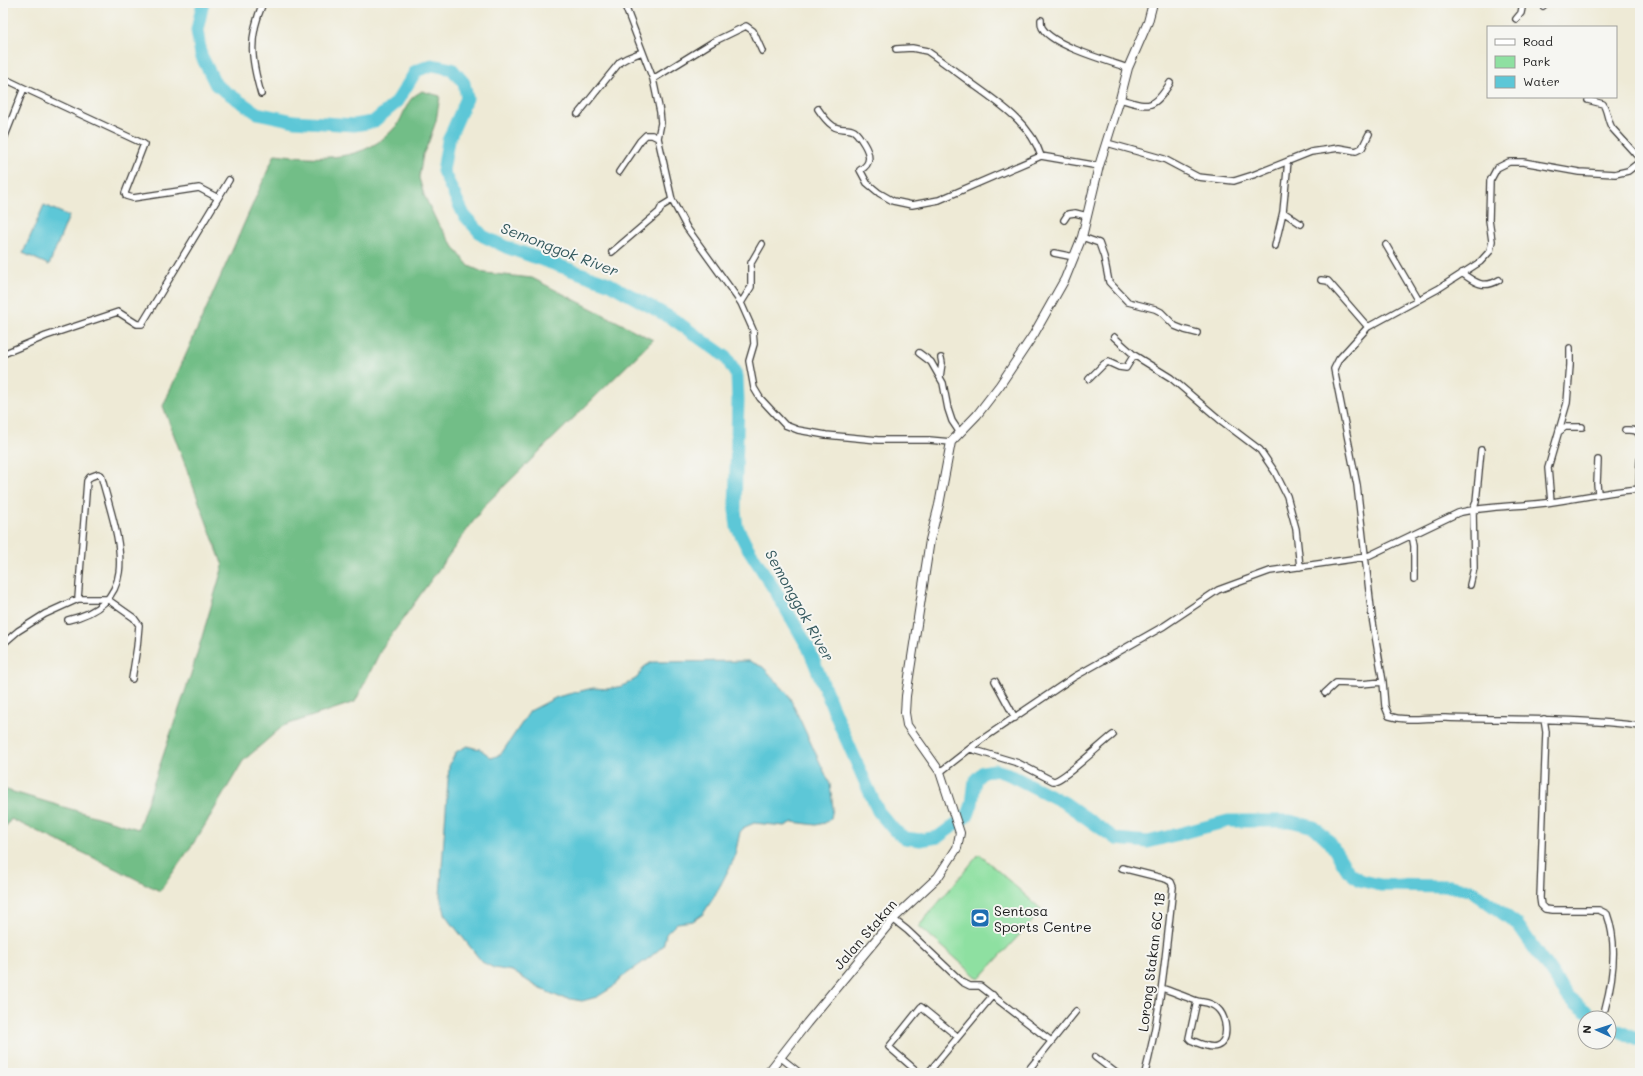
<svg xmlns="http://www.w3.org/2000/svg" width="1643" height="1076" viewBox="0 0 1643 1076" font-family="Mali,sans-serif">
<rect width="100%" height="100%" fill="#f6f6f2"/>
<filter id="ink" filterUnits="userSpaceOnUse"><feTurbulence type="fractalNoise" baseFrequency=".025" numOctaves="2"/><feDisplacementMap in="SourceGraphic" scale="8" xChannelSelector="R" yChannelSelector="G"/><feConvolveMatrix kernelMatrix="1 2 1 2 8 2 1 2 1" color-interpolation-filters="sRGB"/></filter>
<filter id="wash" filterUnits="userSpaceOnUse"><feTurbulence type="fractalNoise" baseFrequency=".012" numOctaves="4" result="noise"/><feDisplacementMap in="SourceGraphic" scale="16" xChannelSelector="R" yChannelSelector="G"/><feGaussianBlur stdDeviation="0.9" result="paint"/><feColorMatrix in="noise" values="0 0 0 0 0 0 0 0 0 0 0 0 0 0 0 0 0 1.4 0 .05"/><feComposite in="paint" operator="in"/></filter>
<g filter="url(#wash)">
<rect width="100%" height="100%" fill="#eeead6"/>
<path fill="#8ee0a1" stroke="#557e5e" d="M979,854L1042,910L979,979L919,926Z"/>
<path fill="#72be87" stroke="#476d52" d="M422,91L440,96L436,121L428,144L423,154L419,178L424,195L437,222L456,250L469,266L485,273L532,278L653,340L485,505L382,648L355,702L283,726L243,761L199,835L160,891L90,856L11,819L3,831V789L138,829L191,674L223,566L163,406L275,154C319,159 365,164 397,125C403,117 405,106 412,98C415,95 419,93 422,91Z"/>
<path fill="#5dc7d7" stroke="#3c727a" d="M44,205L69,216L49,265L23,253Z
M749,661L763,667L788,694L830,784L833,808L831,818L825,823L816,825L793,822L785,826L754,823L745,827L740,832L734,859L717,892L703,914L693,921L677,923L666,934L663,946L649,958L621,978L613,987L597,997L582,1001L559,997L539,988L512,971L494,968L482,962L446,916L440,896L449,766L456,752L467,746L480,749L492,758L501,754L530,711L557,697L593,688L607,689L623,686L637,678L644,667L652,662Z"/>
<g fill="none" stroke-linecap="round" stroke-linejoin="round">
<path stroke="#5dc7d7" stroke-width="13" d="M203,3L197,30L201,55L216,85L257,113L294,121L354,125L373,122L396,103L416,71L432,65L452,69L464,83L467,98L448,141L443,171L464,215L483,236L506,247L608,283L673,319L726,357L737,376L738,400L735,510L737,527L746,545L776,592L808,647L839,723L878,811L894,830L905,838L920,840L938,837L968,815L972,804L975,780L983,772L995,770L1008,774L1065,803L1116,839L1148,842L1228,821H1290L1314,827L1329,841L1348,871L1359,880L1380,885L1449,886L1471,890L1517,924L1569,998L1595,1018
M1609,1026L1640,1041"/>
</g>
</g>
<g filter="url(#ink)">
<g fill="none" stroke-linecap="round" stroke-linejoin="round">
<defs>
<path id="minor" d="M624,3L653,79L660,112L661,123L658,138L672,200L687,228L741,303L753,330L754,344L749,361L754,388L760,398L785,425L798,430L826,435L878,440H929L951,442
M1543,6L1546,3
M1516,19L1521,13L1523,3
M1041,20C1041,23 1041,27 1043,29C1054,46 1108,61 1128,68
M896,49L912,48L927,51C943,62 959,74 974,85C1000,104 1031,124 1041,156
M3,78L24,88L3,141
M653,79L713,42L746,26L753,31L762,51
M24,88L144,144L125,193L126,196L133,198L199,188L218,198
M261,94C251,59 248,38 263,3
M1120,99C1148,107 1153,111 1170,83
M1588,100L1603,104C1608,112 1607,120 1612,128L1640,159
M818,109C822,115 827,122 833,126C840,131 848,127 854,131C858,134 861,139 864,144C870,154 872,164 860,170L867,183L879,193L893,201L912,205L939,200L1041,156L1099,166
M578,114L620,62L627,58L642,52
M1107,143L1164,159L1198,177L1234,181L1253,175L1311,152L1339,148L1356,151L1362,148L1369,134
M1640,161L1637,164L1628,171L1615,174L1579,172L1523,162H1509L1497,168L1490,181L1489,220L1492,241L1490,251L1480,262L1438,289L1368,327L1339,359L1334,369L1357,485L1372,617L1383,682L1385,706L1389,716C1407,722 1427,717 1446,718C1511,720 1576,718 1640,726
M619,172L640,141L646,135H652L658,138
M1283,212L1301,224
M1064,220L1068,214L1075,213L1087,216
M1082,237L1099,243L1104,257L1109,282L1128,302L1155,309L1161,312L1175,326L1185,330L1197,333
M1386,245L1418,300
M1275,246L1283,212L1288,161
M612,252L659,212L662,206L672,200
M1054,253L1074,257
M1462,273C1475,283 1484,289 1499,280
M1321,280L1328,281L1368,327
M741,303L751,287V263L762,244
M1114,337L1134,355L1171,378L1219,419L1260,450L1275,472L1287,496L1296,529L1300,567
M919,353L931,362L943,383L948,409L952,421L960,433
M3,354L46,336L118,312L137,324H142L229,180
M940,377L942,363L941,358
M1089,379L1104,364L1108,362L1119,367L1126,368L1134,355
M1625,430C1632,430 1638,429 1640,437
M1560,431L1565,427H1582
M1639,489L1640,460
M1598,493L1597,484L1598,460
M1551,502L1548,468L1567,403L1570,365V348
M1412,535L1414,546V579
M1470,585L1474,568L1473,510L1476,502L1481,450
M68,620C148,602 115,531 101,475L98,474L90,477L87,481L78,599
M3,644L18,631L45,614L78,599H107L134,618L139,625L137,647L132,679
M995,681L1015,718
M1325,693L1336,683L1361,684L1383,682
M1544,719L1546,732L1540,898L1541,905L1545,909L1553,910H1599L1607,914C1618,944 1613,979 1605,1009
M971,749L1018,763L1053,781C1063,781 1102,743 1113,735
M940,772L981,740L1074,677L1164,626L1218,590L1270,571L1366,557L1458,513C1489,505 1521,507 1552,502C1582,498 1610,491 1640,489
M1122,868L1166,879L1171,882L1173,887C1166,950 1161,1012 1145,1073
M893,919L907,930L962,982L970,986H980L1051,1041
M1162,988C1173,992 1183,996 1194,1000C1202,1003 1210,1001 1217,1008C1226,1016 1231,1040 1217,1046C1210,1049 1198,1043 1191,1040L1189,1038L1197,1001
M780,1057L800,1073
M1095,1057L1116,1073
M919,1073L889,1047L921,1007L958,1037
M928,1073L993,995
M1026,1073L1076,1011"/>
<path id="secondary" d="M768,1073L807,1023L893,919L938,877L957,848L960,833L940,772L907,725L905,713L906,696L930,540L939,505L951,442L977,415L1000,385L1034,334L1065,279L1082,237L1099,166L1120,99L1128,68L1148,22L1153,3"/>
</defs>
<use href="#minor" stroke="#3c3b38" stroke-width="8"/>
<use href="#secondary" stroke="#3c3b38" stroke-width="10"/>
<use href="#minor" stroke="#fff" stroke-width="5.5"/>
<use href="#secondary" stroke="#fff" stroke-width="8"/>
</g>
</g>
<defs>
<symbol id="stadium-square" viewBox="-11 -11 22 22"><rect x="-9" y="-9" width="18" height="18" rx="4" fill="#1f6fb2" stroke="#f6f6f2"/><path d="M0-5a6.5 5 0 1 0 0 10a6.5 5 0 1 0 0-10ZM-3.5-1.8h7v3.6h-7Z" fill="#fff"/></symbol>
</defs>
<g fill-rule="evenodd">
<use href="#stadium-square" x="969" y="907" width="22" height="22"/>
</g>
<g text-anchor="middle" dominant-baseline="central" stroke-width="4" stroke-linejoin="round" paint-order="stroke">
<g font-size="14" fill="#1c1c1c" stroke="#f6f6f2" text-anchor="start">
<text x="994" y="910">Sentosa<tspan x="994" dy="16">Sports Centre</tspan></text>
</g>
<g font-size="14" fill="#1c1c1c" stroke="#f6f6f2">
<text transform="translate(865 934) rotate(-49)">Jalan Stakan</text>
<text transform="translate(1151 962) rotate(-83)">Lorong Stakan 6C 1B</text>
</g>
<g font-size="15" font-style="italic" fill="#33585d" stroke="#f6f6f2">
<text transform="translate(560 249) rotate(21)">Semonggok River</text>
<text transform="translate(800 605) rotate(61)">Semonggok River</text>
</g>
</g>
<rect width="1643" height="1076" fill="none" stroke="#f6f6f2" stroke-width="16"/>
<rect x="1487" y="26" width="130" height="72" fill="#f6f6f2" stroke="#9f9f9c"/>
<rect x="1495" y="39" width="20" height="6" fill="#ffffff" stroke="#9f9f9c"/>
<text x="1523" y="46" font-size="12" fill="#1c1c1c">Road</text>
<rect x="1495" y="56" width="20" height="12" fill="#8ee0a1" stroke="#9f9f9c"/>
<text x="1523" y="66" font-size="12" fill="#1c1c1c">Park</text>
<rect x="1495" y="76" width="20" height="12" fill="#5dc7d7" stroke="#9f9f9c"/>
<text x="1523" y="86" font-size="12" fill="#1c1c1c">Water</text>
<g transform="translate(1597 1030) rotate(273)"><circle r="19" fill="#f6f6f2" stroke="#9f9f9c"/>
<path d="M0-3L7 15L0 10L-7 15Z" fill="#1f6fb2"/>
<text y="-6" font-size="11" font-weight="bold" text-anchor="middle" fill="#1c1c1c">N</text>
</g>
</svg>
